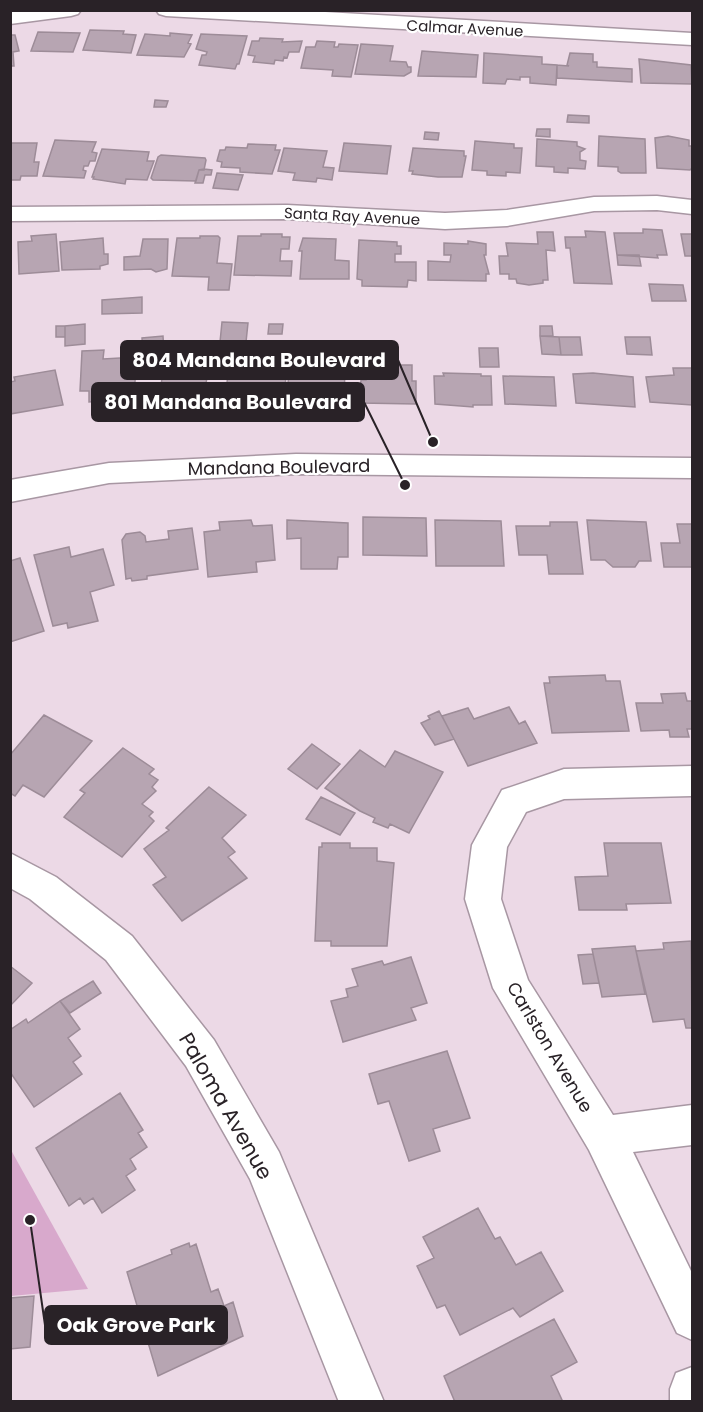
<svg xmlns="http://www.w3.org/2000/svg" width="703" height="1412" viewBox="0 0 703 1412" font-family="Poppins,sans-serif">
<rect width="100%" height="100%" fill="#ecd9e6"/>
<path fill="#d8a9cc" d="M11,1150L88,1289L11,1296Z"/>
<path fill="#b7a5b2" stroke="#9d8c98" stroke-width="1.5" d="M90,30L124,31L123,34L136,35L131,53L83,50Z
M38,32L80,33L73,52L31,51Z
M170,33L192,35L188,43L191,44L184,57L137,55L145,34L170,36Z
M201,34L247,36L239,64H237L235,69L199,65L202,55H206L207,52L196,49Z
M10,35H15L19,51L13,52L14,66H10Z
M260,38L283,39L282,42L302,41L299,52H289L287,58L284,57L283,61L275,60L274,64L253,62L255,56L248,55L252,41H259Z
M317,41L335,42L334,47H338L339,44L358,45L351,77L332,76L333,70L301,68L306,47H315Z
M361,44L393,46L390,61L406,62L408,67H411V72L404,76L355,74Z
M422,51L478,55L476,77L418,76Z
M484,53L542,57V64L557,65L556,85L530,83V77H520V80L507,79L505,84L483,83Z
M570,53L593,54V62H597V67L632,69V82L557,78V65L569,66L567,65Z
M639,59L691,65L692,84L641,83Z
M155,100L168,101L166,107H154Z
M568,115L589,116V123L567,122Z
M537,129H550V137L536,136Z
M425,132L439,133L438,140L424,139Z
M599,136L645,139L646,173H621L618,171V167L598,166Z
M668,136L689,140V146H692V168L690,170L657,168L655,138Z
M537,139L577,142V146L585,149L580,152V160L586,161L585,169L568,168V173L554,172V167L536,166Z
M55,140L96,142L92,152L97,153L95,161H90L88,166H84L83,170L86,171L84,178L43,176Z
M475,141L514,144V148H522L520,173L506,172V176L487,175V171L472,170Z
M10,143H37L34,162H39L37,176H21L20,180H10Z
M344,143L391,146L387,174L339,171Z
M248,144L276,145L275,150H280L272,174L240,172V168L221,167L222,162L217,161L220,150H225L226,147L247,148Z
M284,148L327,151L323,167L334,168L332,180L317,178L316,182L293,180L295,173L278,171Z
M413,148L464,151V156H466L462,177H438L412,174L413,171H409Z
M102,149L149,152L147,161H154L147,180L126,179L125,184L93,179L94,177H92Z
M161,155L205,158L206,160L204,170H199L196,181L153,180L151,178L158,157Z
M204,169L212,170L211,175H205L203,183H195L199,170Z
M217,173L243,175L238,190L213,188Z
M643,229L662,230L667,255H657L658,258L617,255L614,233H643Z
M585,231L605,232L612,284L574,283L570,248H566L565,237H586Z
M537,232H553L555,251L546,250L548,280H543V283L529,285L517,283L516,279H509V274H500L499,256H508L506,243L538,244Z
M56,234L59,271L19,274L18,242L32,241L31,236Z
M261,234H282V237H290L289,249H281L280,261H292L291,276L234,275L238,236H261Z
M681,234H692V256H685Z
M200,236H218L220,238L217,263L232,264L229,290H208L209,277L172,276L177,238H200Z
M103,238L104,254H108V264L100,266V269L62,270L60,242Z
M303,238L336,239L335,260L349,261V279H300L302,251H299Z
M143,239H168L167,269L156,272L151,269L124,270V257L140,256Z
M359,240L397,242V246H401V254H395V262H416V281L408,280L407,287L362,286V280L357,279Z
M468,241L486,244V255H484L489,274H486V281L428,280V261L450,262L451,255H444V243L468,244Z
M617,255H639L641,266L618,265Z
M649,284L683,285L686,301H652Z
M142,297V313L102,314V300Z
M222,322L248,323L246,342H220Z
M85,324V344L65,346V326Z
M269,324H283L282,334H268Z
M56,326H65V337H56Z
M540,326H552L553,336H540Z
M163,336L164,353L143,355L142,338Z
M540,336L559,337L561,355L542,354Z
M559,337H580L582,355H561Z
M625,337H650L652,355L627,354Z
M479,348H498L499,367H480Z
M104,350L103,359L137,357L133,406L103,408V401L89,402V391H80L82,351Z
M370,358L397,359V365H412V381H416V404L360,403L361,380H366V375H369Z
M245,364L275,365L274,374L286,375L284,401L225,400L228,374H244Z
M289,365H345L344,406H324L323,411L304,410V405H287Z
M178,366L209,367L206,383H210L208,395H205L204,404L146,403L147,393H160L163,371H178Z
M673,368H692V405L650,402L646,377L674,375Z
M55,370L63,405L10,414V382L15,381L14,377Z
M443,373L481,374V376H491L492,405H473V407L435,404L434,376H444Z
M593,373L633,377L635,407L576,403L573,374Z
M503,376L554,377L556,406L505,404Z
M363,517L426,518L427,556L363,555Z
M251,520L253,526L272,525L275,560L256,562L257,572L208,577L204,532L220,530L219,522Z
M287,520L348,523V557H338L337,569H301V538L287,539Z
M435,520L501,521L504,566H436Z
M587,520L646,522L651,561H639L635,567H613L605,560H591Z
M550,522H577L583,574H549L547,555H519L516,526H550Z
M677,524H692V567H664L661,543H680Z
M192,528L198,569L147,576V579L132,581L131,578L126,579L122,540L126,534L140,532L145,536L146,542L169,539L168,531Z
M69,547L71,557L103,549L114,585L90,592L98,621L68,628L67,623L53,626L34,555Z
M20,558L44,631L10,642V561Z
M605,675L606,681H620L629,731L552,733L544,683H550L549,677Z
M685,693L687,701H692V729H687L689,737H670L669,730L641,731L636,703H663L661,694Z
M509,707L519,724L525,721L537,743L468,766L442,716L468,708L474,719Z
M439,711L454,739L435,745L421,723L430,719L428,716Z
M44,715L92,741L44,797L23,785L15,796L10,793V755Z
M312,744L340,764L317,789L288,769Z
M123,748L154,769L149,774L158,780L152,787L156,791L142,804L153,812L149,816L154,821L122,857L64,817L85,793L80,790Z
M360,750L385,767L395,751L443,772L409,833L390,824L388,828L373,822L375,818L360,811L325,788Z
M209,787L246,815L222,838L235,852L228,857L247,878L182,921L153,885L166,877L144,849L169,830L166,828Z
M321,797L355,813L340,835L306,819Z
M322,843H350V848H377V861L394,863L387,946H331V941H315L319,847H322Z
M604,843H661L671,903L626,904L627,910H579L575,877L608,876Z
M691,941L692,1028H686L684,1019L653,1022L636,951L664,949L663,943Z
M635,946L645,994L602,997L592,949Z
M593,954L599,983L583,984L578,955Z
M411,957L427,1003L411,1008L416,1020L343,1042L331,1001L348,997L346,989L358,986L352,969L382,961L384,965Z
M10,966L32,983L10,1006Z
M93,981L101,993L70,1013L60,1001Z
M60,1001L80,1029L68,1038L81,1056L73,1062L82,1074L34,1107L10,1072V1030L26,1019L28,1023Z
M447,1051L470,1118L433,1129L440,1151L409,1161L389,1101L378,1104L369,1074Z
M120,1093L143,1130L138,1133L147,1147L130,1159L136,1169L126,1176L135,1190L102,1213L93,1198L84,1204L80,1198L69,1206L36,1148Z
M478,1208L495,1239L500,1237L516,1265L541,1252L563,1291L520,1317L513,1308L460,1335L445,1305L437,1308L417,1266L434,1258L423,1237Z
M189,1243L190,1247L196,1244L211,1292L218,1289L224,1306L233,1302L243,1336L158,1376L127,1272L172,1254L171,1250Z
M34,1296L30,1347L10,1349V1298Z
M554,1319L577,1362L551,1376L562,1400L558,1402H455L444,1376Z"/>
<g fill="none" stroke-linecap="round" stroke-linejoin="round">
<defs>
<path id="minor" d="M19,10H81L78,14L71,16L10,24V12Z
M156,10H290L692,33V45L166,16L159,14Z
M657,196L692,200V214L657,210L594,211L507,226L445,229L287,219L10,221V207L287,205L445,213L507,210L594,197Z
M692,766V796L564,799L526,812L507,847L501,899L528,980L613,1115L692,1105V1145L633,1152L692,1273V1340L677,1333L589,1150L493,988L465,899L472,845L502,790L564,769Z
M10,853L56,877L132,936L214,1040L279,1152L384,1402H339L250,1179L186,1066L106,960L30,899L10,888Z
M692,1367V1402H670V1389L676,1373Z"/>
<path id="tertiary" d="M296,454L692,458V478L296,474L109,483L10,502V480L109,463Z"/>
</defs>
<use href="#minor" stroke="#a897a3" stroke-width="3"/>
<use href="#tertiary" stroke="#a897a3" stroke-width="3"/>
<use href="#minor" fill="#fff" fill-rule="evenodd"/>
<use href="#tertiary" fill="#fff" fill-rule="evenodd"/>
</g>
<g text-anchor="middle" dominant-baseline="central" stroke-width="4.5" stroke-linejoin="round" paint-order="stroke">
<g font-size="15" fill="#292227" stroke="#fff">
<text transform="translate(465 28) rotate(3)">Calmar Avenue</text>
<text transform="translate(352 216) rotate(3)">Santa Ray Avenue</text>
</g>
<g font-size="18" fill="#292227" stroke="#fff">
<text transform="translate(279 467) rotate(-1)">Mandana Boulevard</text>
<text transform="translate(550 1047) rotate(59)">Carlston Avenue</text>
</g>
<g font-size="21" fill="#292227" stroke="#fff">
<text transform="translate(226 1106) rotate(60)">Paloma Avenue</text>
</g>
</g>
<path fill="none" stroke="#292227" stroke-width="2" d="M433 442L398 360M405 485L364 402M30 1220L45 1325"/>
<g fill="#292227" stroke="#fff" stroke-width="2">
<circle cx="433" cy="442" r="6"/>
<circle cx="405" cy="485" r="6"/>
<circle cx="30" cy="1220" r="6"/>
</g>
<g fill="#292227" stroke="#292227" stroke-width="2">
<rect x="121" y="341" width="277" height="38" rx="6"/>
<rect x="92" y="383" width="272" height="38" rx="6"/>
<rect x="45" y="1306" width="182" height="38" rx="6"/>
</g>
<g font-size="20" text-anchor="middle" font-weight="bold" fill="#fff">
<text x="259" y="367">804 Mandana Boulevard</text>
<text x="228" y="409">801 Mandana Boulevard</text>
<text x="136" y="1332">Oak Grove Park</text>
</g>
<rect width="703" height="1412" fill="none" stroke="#292227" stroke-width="24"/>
</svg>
